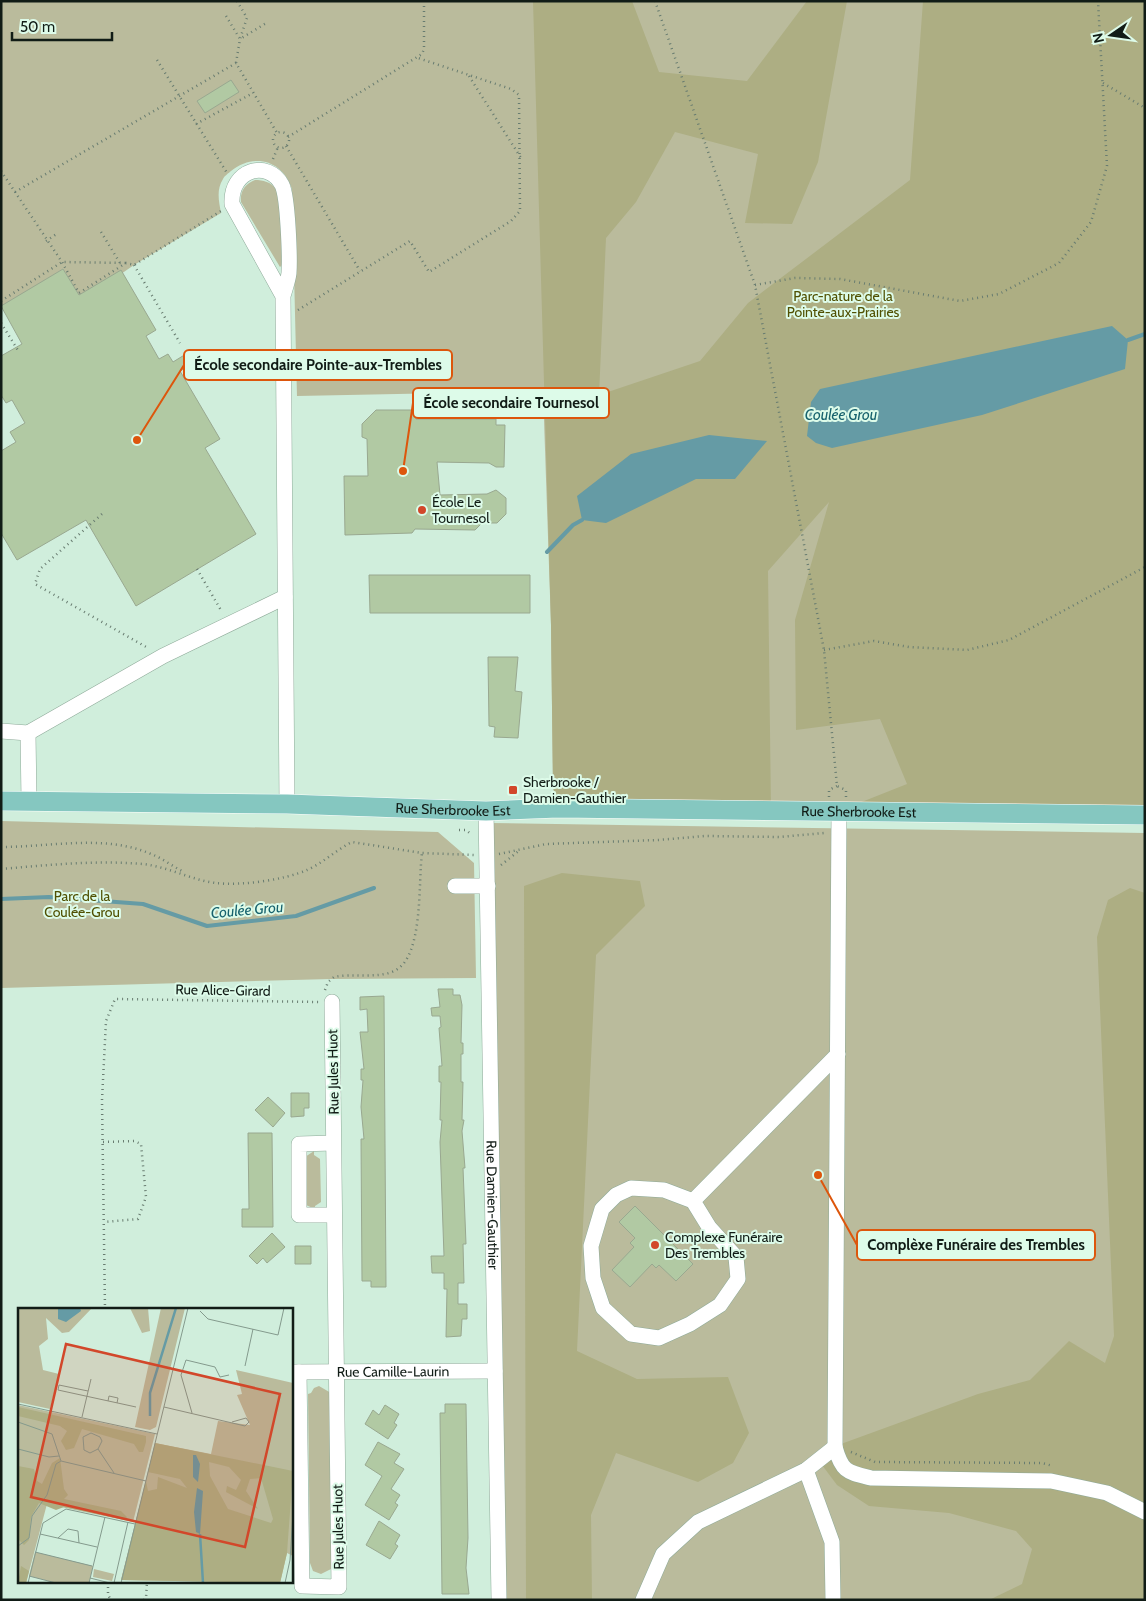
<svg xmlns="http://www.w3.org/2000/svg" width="1146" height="1601" viewBox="0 0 1146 1601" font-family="Cabin,sans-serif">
<rect width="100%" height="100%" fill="#d0eedc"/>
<path fill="#babb9c" d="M1,1H1145V815L558,808L553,787L551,625L543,391L297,396L292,189C283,161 255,152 231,171C229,173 224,176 223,179C216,190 219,202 221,213L134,265L82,301L63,269L1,310Z
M255,180C263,180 271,182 276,189C282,201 281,249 283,264L280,267L241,202C240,191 245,184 255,180Z
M1,821L438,832L474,863L476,978L331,979L1,988Z
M490,823L1145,833V1600H501Z
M314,1151V1155L320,1159L321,1202L315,1206V1209L306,1205L305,1157Z
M319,1386L331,1393V1569L321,1574L313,1571L310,1563L308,1394L311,1393L314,1388Z"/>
<path fill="#adae83" d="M533,1H632L659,72L747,81L807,1H847L818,162L792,224L745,223L758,154L675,132L636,202L606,238L599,395L700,361L748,303L910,180L923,1H1145V815L839,811L907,784L880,719L796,730L795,620L829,502L768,571L771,811L558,808L553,787L551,625Z
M562,873L640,881L645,906L596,955L577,1351L637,1379L728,1377L749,1433L733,1463L698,1482L616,1453L591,1515L592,1600H526L524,886Z
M1130,888L1145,893V1600H989L1022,1584L1032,1549L1016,1531L949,1513L869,1506L837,1485L819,1461L830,1448L978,1394L1030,1380L1069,1341L1105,1363L1114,1336L1097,937L1108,900Z"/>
<path fill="#659ba5" d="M1112,326L1128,340L1125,369L982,415L832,448L816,443L807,436L811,402L820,389Z
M709,435L767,441L735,479H696L606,523L582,520L577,496L631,454Z"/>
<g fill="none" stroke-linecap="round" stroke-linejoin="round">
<path stroke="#659ba5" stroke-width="4" d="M1128,340L1145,334
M547,552L573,525L582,520
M1,899L49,897L143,904L207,926L296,916L374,888"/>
</g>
<path fill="#b1c9a3" stroke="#99a890" d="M231,80L239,92L205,113L197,101Z
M63,269L79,295L121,270L156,330L146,336L159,359L168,354L173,362L186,354L192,364L180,371L220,439L205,448L256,534L136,606L86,520L17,560L1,533V451L16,442L10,432L25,423L12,400L6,403L1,395V356L22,344L1,306Z
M376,410H416V419H496V425H505L504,467H496L489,463L437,462L440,495L487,494L496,490L506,498V514L497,523H482L475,530L415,529L412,533L345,535L344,476H368L367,439L362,437V424Z
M369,575H530V613H370Z
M488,657H518L515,691L522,692L518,738L494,737L495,727L489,726Z
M438,989H453V995H460L462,1005L461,1043H463V1054H461V1082H463L462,1120H464L462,1131L465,1168H463L466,1244H463L464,1283H458V1304H467V1319H462L461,1336L446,1337L447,1289H444V1273H432L431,1256H444L440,1142L442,1120H440L441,1082H439V1066H442L439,1028L441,1027L440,1016H432L431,1008L440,1007Z
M384,996L386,1287H371V1281H362L361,1139H364L361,1107L363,1080H361V1069H364L360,1032H368L367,1009L360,1010V997Z
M291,1093H309V1108H304V1116L291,1117Z
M268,1097L285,1113L273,1127L255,1110Z
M248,1133H272L273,1227H242V1209H249Z
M635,1206L693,1264L676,1281L659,1265L656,1268L652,1264L630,1287L612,1270L634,1247L630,1243L635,1238L619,1222Z
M272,1233L285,1247L267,1263L263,1258L257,1264L249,1256Z
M295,1246H311V1264H295Z
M445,1404H466L468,1538L466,1568L469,1594H442L440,1413H445Z
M385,1405L399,1414L394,1423L397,1425L388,1439L365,1424L373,1410L379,1415Z
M378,1442L400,1454L394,1463L404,1469L391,1489L400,1495L395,1503L398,1505L389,1520L365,1505L382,1476L365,1465Z
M379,1521L400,1535L395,1544L398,1546L390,1559L366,1545Z"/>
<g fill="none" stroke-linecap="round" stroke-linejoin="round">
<defs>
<g id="minor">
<path d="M283,296L232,204C230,169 268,159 282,185C288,197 290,258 289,273C288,281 285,289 283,296L287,804"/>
<path d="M1,731L28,733L163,656L285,597"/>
<path d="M28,733L29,801"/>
<path id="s1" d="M486,811L499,1600"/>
<path d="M455,886H488"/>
<path d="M333,1143L299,1144V1215H334"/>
<path d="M693,1201L664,1190L631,1188L616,1195L602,1209L591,1246L593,1278L603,1308L631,1334L659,1338L690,1324L720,1305L738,1279L736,1257L709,1227L693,1201L838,1054"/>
<path id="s2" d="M291,1372L495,1371"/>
<path d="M299,1372L302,1586L339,1587L332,1002"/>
<path d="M835,1447L839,811"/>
<path d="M806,1470L832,1542L833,1600"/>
<path d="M643,1600L663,1554L698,1522L806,1470L835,1447C842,1472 847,1472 871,1478L1051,1481L1107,1493L1145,1512"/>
</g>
<g id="major">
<path id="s3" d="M1,801L287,804L486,811L558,808L1145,815"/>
</g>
</defs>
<use href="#minor" stroke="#8eaa99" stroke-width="16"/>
<use href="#major" stroke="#fff" stroke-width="20"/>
<path stroke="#687c70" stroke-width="2.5" stroke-dasharray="1 4" stroke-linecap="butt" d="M237,1L247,18L240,39L236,63L277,133
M655,1L755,285L824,650L837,786L846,790V797
M226,16L240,39L268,22
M157,60L227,173
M469,76L521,158
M1103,83L1145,108
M196,124L253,93
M273 140a8 8 0 1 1 16 0a8 8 0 1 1-16 0Z
M288,137L422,54L424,49V1
M286,146L360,271
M273,159L278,147
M1,171L62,262L79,293L126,263L134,265L221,211
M15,192L236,63
M101,232L120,263
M46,241L58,233
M134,265L180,343
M755,285L795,278L840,279L960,301L999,294L1059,263L1091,222L1107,166L1098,1
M1,301L62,262L126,263
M298,310L410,241L429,272L511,221L520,211L519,95L511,89L418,58
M1,323L19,352
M102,514L40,569L35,584L148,648
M197,569L222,612
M824,650L874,641L909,647L967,650L1009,640L1145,567
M829,797V790L837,786
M459,830H466L472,835
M1,847C50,847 105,834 151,854C162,858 172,866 182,871
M499,854L546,844L658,840L705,836L779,837L824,833
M501,865L520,850
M1,869C48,865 96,860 143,864C169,867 191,880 216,883C241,886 284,880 307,870C323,863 336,850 352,842L422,853L474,855
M325,990L328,982L334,977C352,973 377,979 394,971C424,958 418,882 422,853
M103,1142L134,1141L141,1144L146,1197L138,1219L104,1222
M105,1310L102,1100L106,1021L115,999L319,1002
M851,1452L875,1462L1042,1463L1053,1466
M108,1582V1595L111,1600
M144,1600L146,1598L147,1582"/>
<use href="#minor" stroke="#fff" stroke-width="15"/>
<use href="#major" stroke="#85c7c0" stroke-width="19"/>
</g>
<g fill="#d2472a" stroke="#ddfbe9" stroke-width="2">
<circle cx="422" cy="510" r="5"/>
<rect x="508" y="785" width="10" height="10" rx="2.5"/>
<circle cx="655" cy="1245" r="5"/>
</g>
<g text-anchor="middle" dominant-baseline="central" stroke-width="4" stroke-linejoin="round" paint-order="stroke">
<g font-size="14" fill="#505002" stroke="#ddfbe9">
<text x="843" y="296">Parc-nature de la<tspan x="843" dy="16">Pointe-aux-Prairies</tspan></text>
<text x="82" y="896">Parc de la<tspan x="82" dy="16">Coulée-Grou</tspan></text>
</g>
<g font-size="14" fill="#111c16" stroke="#ddfbe9" text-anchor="start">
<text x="432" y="502">École Le<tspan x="432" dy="16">Tournesol</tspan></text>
<text x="523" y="782">Sherbrooke /<tspan x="523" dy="16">Damien-Gauthier</tspan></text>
<text x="665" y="1237">Complexe Funéraire<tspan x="665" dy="16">Des Trembles</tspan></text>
</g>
<g font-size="14" fill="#111c16" stroke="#ddfbe9">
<text stroke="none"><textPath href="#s3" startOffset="452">Rue Sherbrooke Est</textPath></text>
<text stroke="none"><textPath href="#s3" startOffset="858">Rue Sherbrooke Est</textPath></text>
<text transform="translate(223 990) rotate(1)">Rue Alice-Girard</text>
<text transform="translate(333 1072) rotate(-91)">Rue Jules Huot</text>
<text stroke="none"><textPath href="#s1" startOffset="394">Rue Damien-Gauthier</textPath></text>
<text stroke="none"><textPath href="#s2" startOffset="102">Rue Camille-Laurin</textPath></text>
<text transform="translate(338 1527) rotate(-91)">Rue Jules Huot</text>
</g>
<g font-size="15" font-style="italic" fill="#17626d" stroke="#ddfbe9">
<text x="841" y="415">Coulée Grou</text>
<text transform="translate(247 910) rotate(-5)">Coulée Grou</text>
</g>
</g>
<g transform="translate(18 1308)">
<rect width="275" height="275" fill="#d0eedc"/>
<path d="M0,0H74L51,24L44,25L28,10L30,31L21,38L25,62L41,66L32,101L0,94ZM112,0H130L132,23L124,25ZM143,0H167L138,119L132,122L117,119ZM218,62L275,75V248L269,245L262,275L103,272L137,135L193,146L200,113L232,117L219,87L224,86ZM0,97L137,126L115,214L29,196L8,275H0ZM17,244L75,258L71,275H38L11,268ZM76,261L96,266L94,273L75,269Z" fill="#babb9c"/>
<path d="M0,99L128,128V134L125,144H121L116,136L64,121L56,140L48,142L43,133L49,123L42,118L0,108ZM137,135L275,163L269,245L262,275L103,272L128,173L130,183L139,181L140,169L169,180L162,171L130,164ZM191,154L211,159L223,172L218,182L209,178L208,184L240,201L228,183L232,171L243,170L255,211L253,215L210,201L192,168ZM42,150L46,181L50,187L46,191L103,203L109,209L107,212L46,199L38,202L21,195L13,209L11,232L6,237L0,231V158L16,161L19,173L24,176L34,155ZM3,258L11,263L8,275H0Z" fill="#adae83" fill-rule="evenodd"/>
<path d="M40,0H62L63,3L48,14L40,11ZM175,147H178L182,156L180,174L175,169ZM179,180L185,183L182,226L178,224L176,204Z" fill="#659ba5"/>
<path fill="none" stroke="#659ba5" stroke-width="2.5" d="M132,108V85L158,0M182,226L185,275"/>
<path fill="none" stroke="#849a8d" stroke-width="1" d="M182,3L190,11L260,27L266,0M227,58L235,21M70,83L41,77L40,82L118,99M90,93L91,88L100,90L99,95M0,96L139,126M146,99L227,118L231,114L228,110L214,114M174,105L163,67L168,52L197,59L202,69L211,67M64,109L73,71M0,114L34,126L43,153L38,156L29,187L14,208L11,230L0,238M0,141L31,149L41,148M80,141L84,133L82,129L73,125L65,129L66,142L72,145L80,141L96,165M43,153L128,173M22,226L79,239M40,230L50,221L60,223L61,235M17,244L74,258M11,268L38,275M72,270L92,275M10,275L25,215L48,201L117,216M71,275L87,209M96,275L110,214M103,275L170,0M267,275L272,252L275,206"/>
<path fill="#d2472a" fill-opacity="0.15" stroke="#d2472a" stroke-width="2.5" d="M48,36L262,86L227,239L13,189Z"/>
<rect width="275" height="275" fill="none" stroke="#111c16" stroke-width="2.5"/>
</g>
<path fill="none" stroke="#dd560c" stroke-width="2" d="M137 440L184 365M403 471L413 403M818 1175L857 1245"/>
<g fill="#dd560c" stroke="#ddfbe9" stroke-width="2">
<circle cx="137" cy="440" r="5"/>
<circle cx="403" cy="471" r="5"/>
<circle cx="818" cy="1175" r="5"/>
</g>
<g fill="#ddfbe9" stroke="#dd560c" stroke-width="2">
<rect x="184" y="350" width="268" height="30" rx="5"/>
<rect x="413" y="388" width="196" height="30" rx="5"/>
<rect x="857" y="1230" width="238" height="30" rx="5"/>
</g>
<g font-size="15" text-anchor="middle" font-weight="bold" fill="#111c16">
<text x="318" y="370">École secondaire Pointe-aux-Trembles</text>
<text x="511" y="408">École secondaire Tournesol</text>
<text x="976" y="1250">Complèxe Funéraire des Trembles</text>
</g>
<rect width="1146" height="1601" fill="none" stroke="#111c16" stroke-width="5"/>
<g transform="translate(1111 35) rotate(257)" stroke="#ddfbe9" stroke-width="4" paint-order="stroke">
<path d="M0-4L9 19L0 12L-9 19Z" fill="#111c16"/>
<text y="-8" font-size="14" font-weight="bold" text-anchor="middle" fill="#111c16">N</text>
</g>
<path d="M12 32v8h100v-8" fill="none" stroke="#111c16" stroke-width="2.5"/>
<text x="20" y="32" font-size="15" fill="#111c16" stroke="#ddfbe9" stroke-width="4" paint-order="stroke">50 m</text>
</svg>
